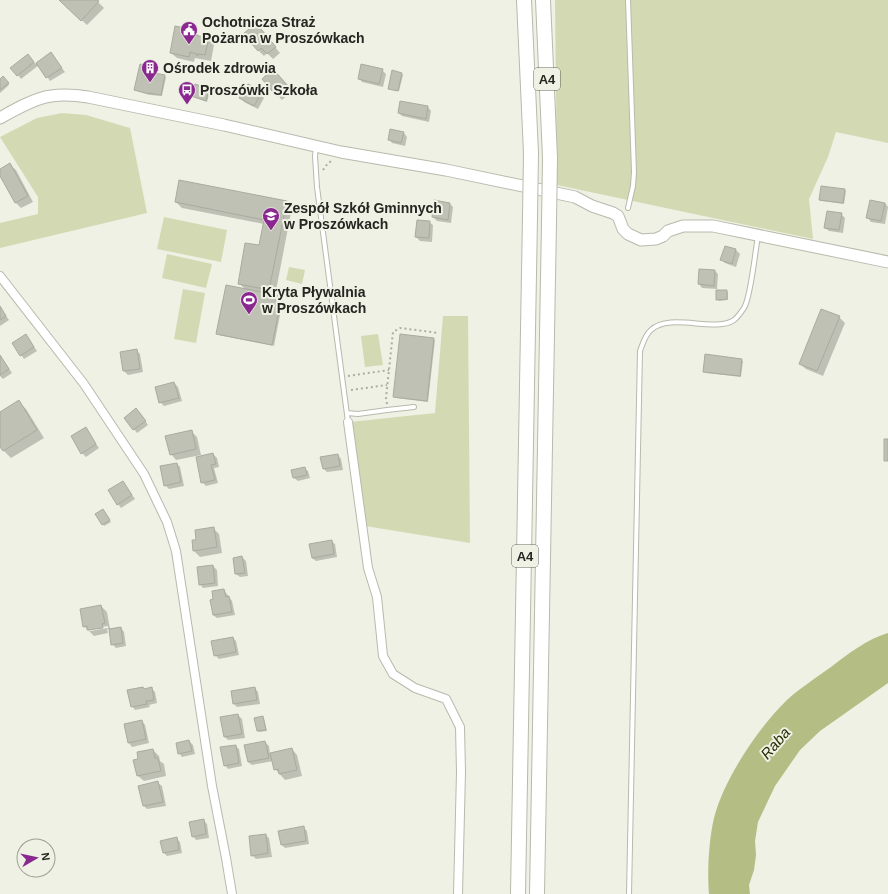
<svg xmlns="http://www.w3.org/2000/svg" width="888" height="894" viewBox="0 0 888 894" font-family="Arial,sans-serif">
<rect width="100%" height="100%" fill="#eef1e3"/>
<path fill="#d3dab3" d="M555,0H888V143L836,132L828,157L809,199L813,239L557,185Z
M62,113L86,115L130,128L147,213L0,248V223L38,214V197L0,137L37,118Z
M164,217L227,230L221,262L157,249Z
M167,254L212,264L206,288L162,278Z
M289,267L305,270L302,284L286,280Z
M183,289L205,293L196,343L174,339Z
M443,316H468L470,543L365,526L350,422L435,413Z
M378,334L383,365L365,367L361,336Z"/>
<path fill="#b4bd83" d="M888,633V683L820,731L800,750L775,786L758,822L755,841L756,855L754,870L749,885L750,894H709C707,872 709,839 714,818C724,779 758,728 787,700C800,688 816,678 831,667C848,654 867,639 888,633Z"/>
<path fill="#0003" fill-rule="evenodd" d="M60,0H96L104,8L87,25Z
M261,30L280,53L273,59L267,53L264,56L258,50Z
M194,31L200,37L208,39L214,45L211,61L195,58L194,62L177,58L171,53Z
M51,54L65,72L50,81L39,65L21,79L18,75L31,59L36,64Z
M154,68L156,69L155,74L166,77L162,96L150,95L135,90Z
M382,70L386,74L383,87L362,82L359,78Z
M277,74L292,91L282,100L263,80Z
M402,74L403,75L399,91L389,88Z
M3,77L9,85L0,93V80Z
M195,85L210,91L207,102L192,96Z
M255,89L264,98L258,109L244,102L241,98Z
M428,107L431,111L429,122L402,116L399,113Z
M391,130L404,133L407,137L405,146L392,143L389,139Z
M10,165L16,170L33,202L21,208L15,202L0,174V170Z
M844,190L846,191L844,204L822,201L820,200Z
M176,202H286L292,207L275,296L283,299L274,346L218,335L217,333L246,290L239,283L260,247L264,224L182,208Z
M885,203L888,207L885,224L871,222L868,218Z
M450,204L453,207L451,223L437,221L433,217Z
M841,214L845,218L843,233L829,231L825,228Z
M429,222L433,225L432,242L420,241L416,237Z
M725,247L736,250L740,254L736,267L725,263L722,260Z
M700,270L715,271L718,274L717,289L702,288L699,284Z
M726,291L728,292V300L719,301L717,299Z
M0,307L9,320L0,326Z
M839,317L845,323L823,376L806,369L800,364Z
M26,335L37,351L24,359L13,344Z
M433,339L435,340L428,402L396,398L394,397Z
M136,350L140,354L143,372L128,375L124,371L121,353Z
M0,355L12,373L3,379L0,376Z
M741,360L743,361L741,377L706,373L704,372Z
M174,383L178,387L182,401L164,406L160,402Z
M19,402L26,409L44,438L11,458L4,451L0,445V413Z
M140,413L148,425L137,433L125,418Z
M85,428L99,448L86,457L82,453Z
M191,431L197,437L201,455L176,460L171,454Z
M213,454L217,458L219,467L214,468L218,483L206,486L202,482Z
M338,455L341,459L343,470L327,472L324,469Z
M177,464L180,467L184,486L169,489L165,485Z
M304,468L308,471L310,478L298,481L294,478Z
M123,482L135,499L121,508L118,504Z
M105,512L111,522L104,526L103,524Z
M213,528L219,534L222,553L200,557L194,551L193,541L197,540Z
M331,541L335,544L337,557L316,561L312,558Z
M242,557L246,561L248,576L240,577L236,574Z
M213,566L217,570L218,586L203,588L200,584Z
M224,590L232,601L235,615L217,618L213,615Z
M101,606L107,612L110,629H107L108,633L94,636L84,626ZM108,626V628L90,631L88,629Z
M121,628L124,632L126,646L116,648L112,644Z
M233,638L236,641L239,655L219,659L215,655Z
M151,688L155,692L157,703L149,705L150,707L135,710L132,706L145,690Z
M255,688L258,692L260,704L237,707L234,704Z
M238,715L242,719L245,738L228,740L225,737Z
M263,717L264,719L267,731L259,732L258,731L255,719Z
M142,721L145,725L149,743L132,747L129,743L125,725Z
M189,741L193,745L195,754L182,757L179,753Z
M265,742L269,746L270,754L292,749L297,755L302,776L285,780L275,769L273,761L252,765L248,762Z
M235,746L239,749L242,766L228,769L225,765Z
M153,750L159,756L160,761L164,764L166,776L144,781L138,776L140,760Z
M158,783L162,786L166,806L147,809L144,806Z
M203,820L207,824L209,838L196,840L193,836Z
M303,827L307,831L309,844L285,848L282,845Z
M265,835L269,838L272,857L256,859L252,855Z
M176,838L180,842L182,853L167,856L163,852Z"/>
<path fill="#bfc1b4" stroke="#a8ab9e" d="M59,0H97L99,1L81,21Z
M256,23L276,47L267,54L261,48L258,51L243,34Z
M175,26L194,30V35L209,38L205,55L198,54L197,56V54L190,52L189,57L170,53Z
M51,52L62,68L46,78L36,63Z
M28,54L34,62L17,76L10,68Z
M140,64L155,67L154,73L165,75L161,95L149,93V94L134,90Z
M361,64L383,69L379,84L358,79Z
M273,69L289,87L277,97L262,79Z
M392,70L402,73L398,91L388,89Z
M3,76L9,83L0,90V79Z
M195,84L209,89L206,101L191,96Z
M248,84L256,88L254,90L261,94L254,106L239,98Z
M400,101L428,106L426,119L398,113Z
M390,129L404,132L401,143L388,140Z
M10,163L28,196L15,203L0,176V169Z
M179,180L287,201L269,290L238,284L245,243L259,245L264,220L175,202Z
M821,186L845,189L843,203L819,200Z
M434,200L450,203L448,220L432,217Z
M870,200L885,203L881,221L866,218Z
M827,211L842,213L839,230L824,228Z
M417,220L430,221L429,238L415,237Z
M725,246L736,249L732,264L720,260Z
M699,269L715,270L714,286L698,284Z
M226,285L282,296L272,345L216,334Z
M716,290H727V299L716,300Z
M0,306L6,316L0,320Z
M821,309L840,316L817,371L799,364Z
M26,334L34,347L20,356L12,343Z
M400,334L434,338L427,401L393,397Z
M137,349L140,369L123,371L120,352Z
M705,354L742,359L740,376L703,372Z
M0,355L9,369L0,375Z
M174,382L179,398L159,403L155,387Z
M19,400L37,430L3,451L0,447V412Z
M136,408L146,421L133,430L124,418Z
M86,427L96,444L81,454L71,436Z
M192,430L196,449L170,455L165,436Z
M884,439H888V461H884Z
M213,453L216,464L211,465L215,480L201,483L196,457Z
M338,454L340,466L323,469L320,457Z
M177,463L181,482L164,486L160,466Z
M305,467L307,475L293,478L291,470Z
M123,481L132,495L117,505L108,490Z
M103,509L110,520L102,525L95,514Z
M214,527L217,547L193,551L192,540H196L195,530Z
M332,540L334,554L312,558L309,544Z
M242,556L245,573L235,574L233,558Z
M213,565L215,583L199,585L197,567Z
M224,589L226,597L229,596L232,612L213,615L210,600L213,599L212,591Z
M101,605L105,623L102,624L103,628L87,630V626L83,627L80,609Z
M121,627L123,643L111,645L109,629Z
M233,637L236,652L214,656L211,641Z
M143,687L144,689L152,687L154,700L146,701L147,704L131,707L127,690Z
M255,687L257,700L233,704L231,691Z
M238,714L242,734L224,737L220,717Z
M263,716L266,730L257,731L254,718Z
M142,720L146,739L128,743L124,724Z
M189,740L192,751L178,754L176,743Z
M265,741L269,758L248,762L244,745Z
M236,745L239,763L224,766L220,747Z
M292,748L297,770L279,774L278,769L274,770L270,753Z
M153,749L155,758H158L161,771L137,776L133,760L138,759L137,752Z
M158,781L163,802L143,806L138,786Z
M204,819L206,834L192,837L189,822Z
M304,826L306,841L281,845L278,831Z
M266,834L268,853L251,856L249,836Z
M177,837L179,850L163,853L160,841Z"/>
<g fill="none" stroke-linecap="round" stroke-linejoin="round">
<defs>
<path id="lane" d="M316,147L315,156L317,187L348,422
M628,208L633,186L634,172L628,0
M347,413L358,414L387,410L414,407
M629,894L640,351C643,343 645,335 651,330C670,312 715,333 734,320C738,317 742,311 744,308C751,297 755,252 758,236"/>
<path id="street" d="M0,276L84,384L144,474L167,522L176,551L212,786L226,858L232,894
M348,422L368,568L377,597L383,656L393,674L415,688L446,699L460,727L461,772L458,894"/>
<path id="secondary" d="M0,118C14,110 35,98 51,96C63,94 76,95 88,97L224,125L341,152L446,170L575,197L592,206L613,213L618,216L623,229L628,234L641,240L656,239L663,236L668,231L683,226H713L888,262"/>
<path id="highway" d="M524,0L531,153
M543,0L550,158
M518,894L530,217
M537,894L549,222"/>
</defs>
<use href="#lane" stroke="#b7baad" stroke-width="6"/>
<use href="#street" stroke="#b7baad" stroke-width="10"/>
<use href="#secondary" stroke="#b7baad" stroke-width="13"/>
<use href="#highway" stroke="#b7baad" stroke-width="16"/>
<path stroke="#abaea3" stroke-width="2" stroke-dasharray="2 3" stroke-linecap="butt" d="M323,170L328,163L332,161
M348,376L389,370
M351,390L387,385
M387,404L386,398L393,332L400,328L439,333"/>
<use href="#lane" stroke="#fff" stroke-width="4"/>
<use href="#street" stroke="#fff" stroke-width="8"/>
<use href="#secondary" stroke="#fff" stroke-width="11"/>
<use href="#highway" stroke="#fff" stroke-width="14"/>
<defs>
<path id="highway-bridge" d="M530,217L531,153
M549,222L550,158"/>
</defs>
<use href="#highway-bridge" stroke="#b7baad" stroke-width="16" stroke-linecap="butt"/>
<use href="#highway-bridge" stroke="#fff" stroke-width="14"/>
</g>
<defs>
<symbol id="civic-pin" viewBox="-11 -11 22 30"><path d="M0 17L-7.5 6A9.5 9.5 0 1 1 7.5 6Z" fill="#8a2890" stroke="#eef1e3"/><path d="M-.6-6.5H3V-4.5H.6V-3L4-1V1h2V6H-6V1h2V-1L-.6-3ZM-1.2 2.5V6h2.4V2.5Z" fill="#fff"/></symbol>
<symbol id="building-pin" viewBox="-11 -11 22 30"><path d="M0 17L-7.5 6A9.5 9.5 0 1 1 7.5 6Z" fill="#8a2890" stroke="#eef1e3"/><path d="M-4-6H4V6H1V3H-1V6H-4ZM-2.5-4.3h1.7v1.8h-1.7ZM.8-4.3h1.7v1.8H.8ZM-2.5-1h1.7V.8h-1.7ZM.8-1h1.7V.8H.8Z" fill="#fff"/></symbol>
<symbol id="bus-pin" viewBox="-11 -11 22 30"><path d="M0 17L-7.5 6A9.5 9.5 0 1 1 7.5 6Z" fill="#8a2890" stroke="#eef1e3"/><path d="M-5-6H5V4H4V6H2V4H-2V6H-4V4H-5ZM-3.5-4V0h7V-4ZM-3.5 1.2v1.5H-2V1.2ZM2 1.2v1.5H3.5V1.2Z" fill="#fff"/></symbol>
<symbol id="school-pin" viewBox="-11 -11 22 30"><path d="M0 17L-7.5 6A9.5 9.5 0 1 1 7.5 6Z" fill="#8a2890" stroke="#eef1e3"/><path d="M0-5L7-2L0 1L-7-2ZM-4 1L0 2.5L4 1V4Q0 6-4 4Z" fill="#fff"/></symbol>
<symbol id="stadium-pin" viewBox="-11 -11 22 30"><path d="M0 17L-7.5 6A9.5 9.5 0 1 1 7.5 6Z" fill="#8a2890" stroke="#eef1e3"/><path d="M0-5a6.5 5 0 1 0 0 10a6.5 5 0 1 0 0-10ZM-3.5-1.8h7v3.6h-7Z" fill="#fff"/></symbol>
</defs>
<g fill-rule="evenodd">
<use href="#civic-pin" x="179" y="20" width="20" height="27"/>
<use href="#building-pin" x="140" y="58" width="20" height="27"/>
<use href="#bus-pin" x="177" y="80" width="20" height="27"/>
<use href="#school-pin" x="261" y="206" width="20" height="27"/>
<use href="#stadium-pin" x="239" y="290" width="20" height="27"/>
</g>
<g text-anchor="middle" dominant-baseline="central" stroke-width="4" stroke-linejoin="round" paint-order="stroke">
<g fill="#eef1e3" stroke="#61635b" stroke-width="1">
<rect x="534" y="68" width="26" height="22" rx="3"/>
<rect x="512" y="545" width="26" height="22" rx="3"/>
</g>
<g font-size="13" font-weight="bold" fill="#252621">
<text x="547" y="79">A4</text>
<text x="525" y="556">A4</text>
</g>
<g font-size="14" font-weight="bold" fill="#252621" stroke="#eef1e3" text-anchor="start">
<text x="202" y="22">Ochotnicza Straż<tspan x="202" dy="16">Pożarna w Proszówkach</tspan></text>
<text x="163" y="68">Ośrodek zdrowia</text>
<text x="200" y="90">Proszówki Szkoła</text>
<text x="284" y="208">Zespół Szkół Gminnych<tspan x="284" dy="16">w Proszówkach</tspan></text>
<text x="262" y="292">Kryta Pływalnia<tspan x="262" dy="16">w Proszówkach</tspan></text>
</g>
<g font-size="15" font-style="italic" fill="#282c00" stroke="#eef1e3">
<text transform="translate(775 743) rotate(-49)">Raba</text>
</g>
</g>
<g transform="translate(36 858) rotate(81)"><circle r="19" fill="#eef1e3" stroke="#9ea095"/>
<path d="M0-3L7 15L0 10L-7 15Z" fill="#8a2890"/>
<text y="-6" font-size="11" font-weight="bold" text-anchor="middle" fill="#252621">N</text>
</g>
</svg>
